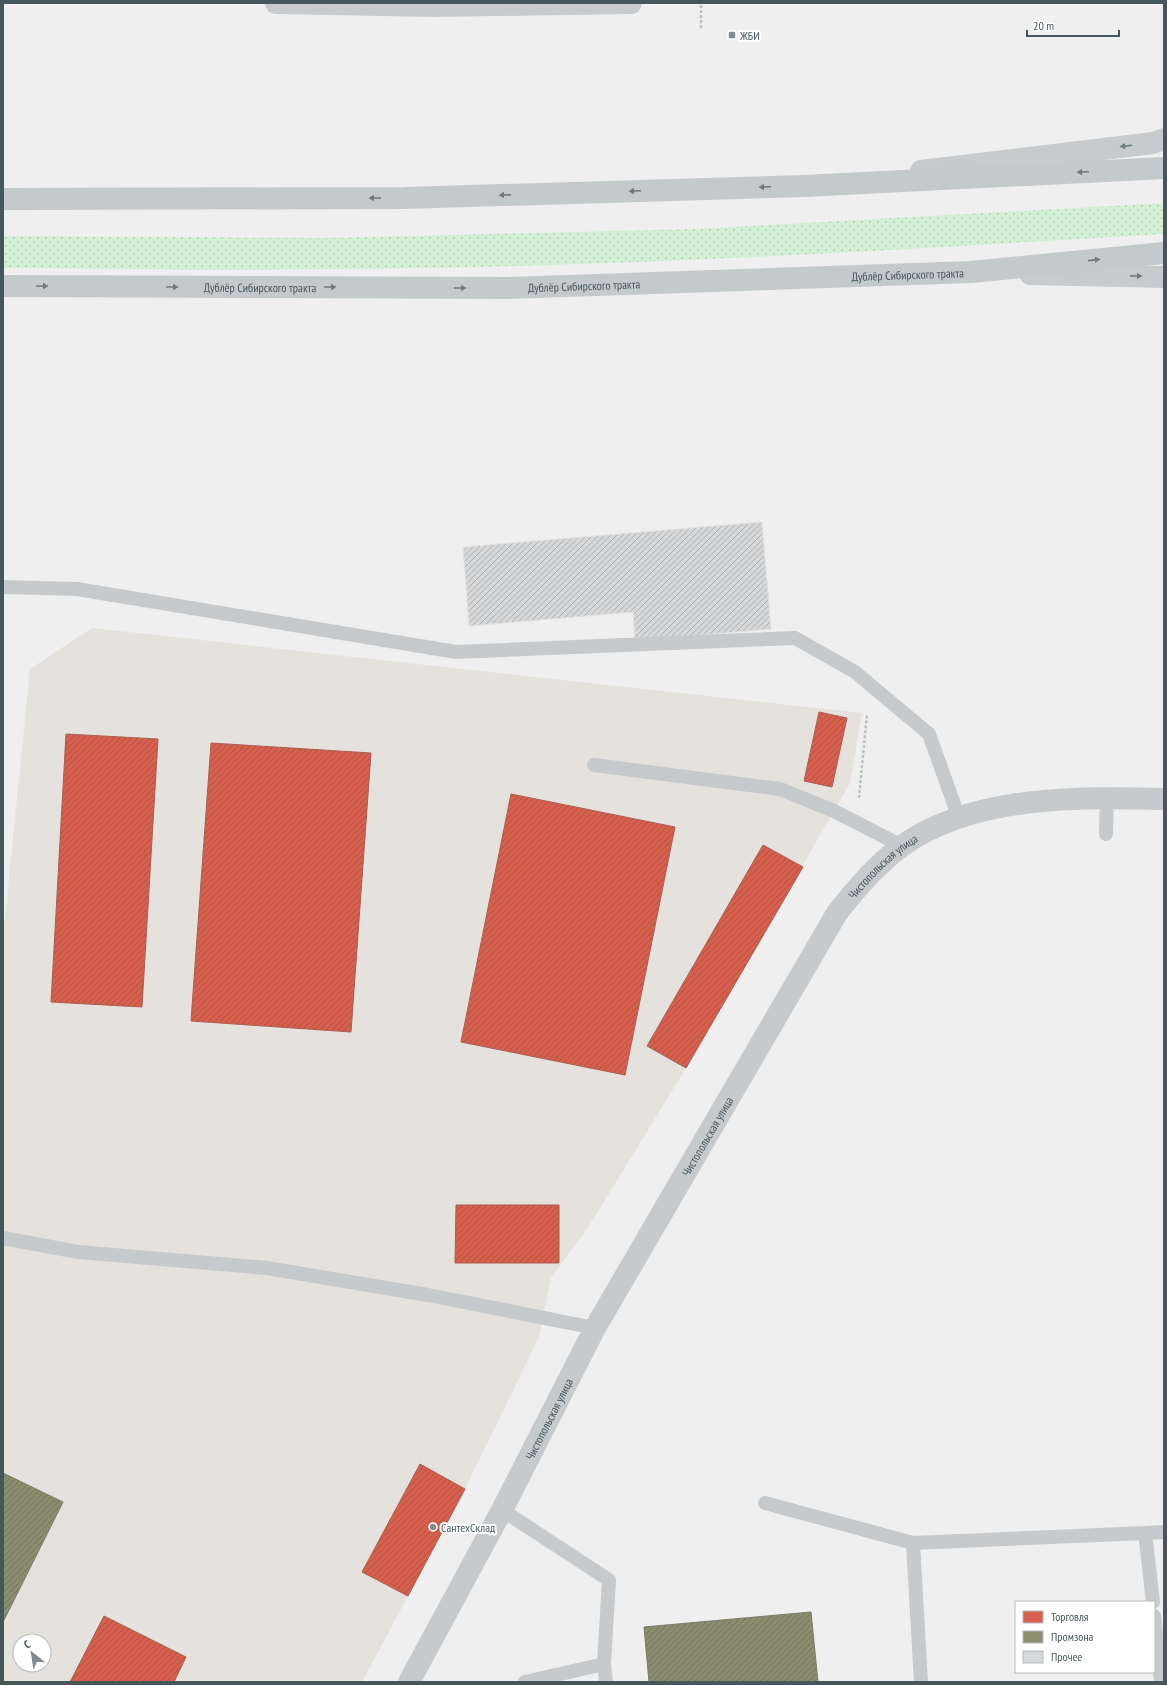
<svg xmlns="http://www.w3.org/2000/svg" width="1167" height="1685" viewBox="0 0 1167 1685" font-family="'PT Sans Narrow',sans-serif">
<defs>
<pattern id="grass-dots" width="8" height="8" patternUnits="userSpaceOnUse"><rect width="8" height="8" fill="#d3f0d7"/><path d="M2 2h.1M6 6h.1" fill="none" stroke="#b6d0bb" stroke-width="1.8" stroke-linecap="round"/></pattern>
<pattern id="shops-hatch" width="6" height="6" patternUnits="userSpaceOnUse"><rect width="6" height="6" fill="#d6604d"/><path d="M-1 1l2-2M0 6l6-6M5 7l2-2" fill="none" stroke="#af5243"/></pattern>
<pattern id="industry-hatch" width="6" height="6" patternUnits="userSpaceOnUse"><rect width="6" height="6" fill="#8c8c6e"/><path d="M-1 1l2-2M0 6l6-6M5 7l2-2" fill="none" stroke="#74755e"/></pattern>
<pattern id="building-hatch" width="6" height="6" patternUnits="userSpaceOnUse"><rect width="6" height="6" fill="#d6d7d8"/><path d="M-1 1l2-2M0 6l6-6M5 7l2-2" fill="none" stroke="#afb1b2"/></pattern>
</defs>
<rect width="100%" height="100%" fill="#f0efef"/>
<path fill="#e5e1dc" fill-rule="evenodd" d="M92,628L862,713L850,783L686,1068L589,1226L551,1278L539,1337L465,1489L362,1682H3V936L30,669ZM20,1641H44V1665H20Z"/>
<path fill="url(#grass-dots)" d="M1164,203V234C960,246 756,259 552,265C369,271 186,270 3,268V236L324,238L694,229Z"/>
<path fill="url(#shops-hatch)" stroke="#ab5d52" d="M819,712L847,718L832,787L804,781Z
M66,734L158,739L142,1007L51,1002Z
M211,743L371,753L351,1032L191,1021Z
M511,794L675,827L625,1075L461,1042Z
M763,845L803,867L686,1068L647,1046Z
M456,1205H559V1263H455Z
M420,1464L465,1489L408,1596L362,1572Z
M104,1616L186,1657L174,1682H70Z"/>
<path fill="url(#industry-hatch)" stroke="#777c69" d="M3,1473L63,1502L3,1622Z
M811,1612L818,1682H649L644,1627Z"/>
<path fill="url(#building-hatch)" stroke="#e1e1e2" d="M762,522L771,629L635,641L633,612L469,626L463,547Z"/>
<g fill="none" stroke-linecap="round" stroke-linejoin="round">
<path stroke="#b6c3bc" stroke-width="2.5" stroke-dasharray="3 2" stroke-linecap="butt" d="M701,28V3
M859,798L867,714"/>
<path stroke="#c6cacc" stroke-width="14" d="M3,587L77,589L456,652L795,638L855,672L929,734L959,818
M594,765L780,789L834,811L902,846
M1106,834L1107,798
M3,1238L78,1252L267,1268L428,1295L595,1328
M765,1503L913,1543L1145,1533
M502,1510L609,1580L604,1664L606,1682
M913,1543L921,1682
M1153,1602L1145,1533L1164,1532
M1154,1616L1161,1682
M525,1682L604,1664"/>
<path stroke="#c6cacc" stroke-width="22" id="s1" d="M409,1682L502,1510L595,1328L837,913C856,889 877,864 902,846C973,795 1080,797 1164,799"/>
<path stroke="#c7cbcd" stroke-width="22" d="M276,3L435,6L631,3
M921,171L1153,143L1164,139
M1030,274L1164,277"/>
<g stroke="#c4c9cb" stroke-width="22">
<path d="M3,199L405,198L804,186L1164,168"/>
<path id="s2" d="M3,286L508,288L971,272L1164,253"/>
</g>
</g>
<defs><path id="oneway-solid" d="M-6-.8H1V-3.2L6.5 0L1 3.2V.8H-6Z"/></defs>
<g fill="#6d7a7e">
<use href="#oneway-solid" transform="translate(1126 146) rotate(173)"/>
<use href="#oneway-solid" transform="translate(1136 276) rotate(1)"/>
</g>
<g fill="#6c797d">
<use href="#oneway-solid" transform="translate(1083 172) rotate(177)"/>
<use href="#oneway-solid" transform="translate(765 187) rotate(178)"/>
<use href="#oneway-solid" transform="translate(635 191) rotate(178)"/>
<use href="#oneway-solid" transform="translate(505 195) rotate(178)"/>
<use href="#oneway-solid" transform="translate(375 198) rotate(180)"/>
<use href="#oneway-solid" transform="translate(1094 260) rotate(-6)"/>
<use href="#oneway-solid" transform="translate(42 286)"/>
<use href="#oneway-solid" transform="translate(172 287)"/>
<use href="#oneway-solid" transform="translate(330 287)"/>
<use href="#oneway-solid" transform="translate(460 288)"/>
</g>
<g fill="#828c8f" stroke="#fff" stroke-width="1.5">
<rect x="728" y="31" width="8" height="8" rx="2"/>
<circle cx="433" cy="1527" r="4"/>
</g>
<g text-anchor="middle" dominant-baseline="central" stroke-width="4" stroke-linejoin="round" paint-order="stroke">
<g font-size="12" fill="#46575c" stroke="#fff" text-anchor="start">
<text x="740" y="35">ЖБИ</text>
<text x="441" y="1527">СантехСклад</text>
</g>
<g font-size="12" fill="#46575c" stroke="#fff">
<text stroke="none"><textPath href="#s2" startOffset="905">Дублёр Сибирского тракта</textPath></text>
<text stroke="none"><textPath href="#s2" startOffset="581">Дублёр Сибирского тракта</textPath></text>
<text stroke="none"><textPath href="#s2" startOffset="257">Дублёр Сибирского тракта</textPath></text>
<text stroke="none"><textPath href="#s1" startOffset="946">Чистопольская улица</textPath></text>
<text stroke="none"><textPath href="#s1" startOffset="622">Чистопольская улица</textPath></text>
<text stroke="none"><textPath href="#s1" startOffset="298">Чистопольская улица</textPath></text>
</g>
</g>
<rect width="1167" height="1685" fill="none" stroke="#46575c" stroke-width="8"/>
<rect x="1015" y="1601" width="140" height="72" fill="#ffffff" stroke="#b5bcbe"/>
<rect x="1023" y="1611" width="20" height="12" fill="#d6604d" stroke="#b5bcbe"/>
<text x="1051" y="1621" font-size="12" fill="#46575c">Торговля</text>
<rect x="1023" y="1631" width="20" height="12" fill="#8c8c6e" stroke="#b5bcbe"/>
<text x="1051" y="1641" font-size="12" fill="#46575c">Промзона</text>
<rect x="1023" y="1651" width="20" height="12" fill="#d6d7d8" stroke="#b5bcbe"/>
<text x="1051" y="1661" font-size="12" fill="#46575c">Прочее</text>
<g transform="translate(32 1653) rotate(330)"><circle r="19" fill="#ffffff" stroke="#b5bcbe"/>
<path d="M0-3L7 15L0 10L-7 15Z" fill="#828c8f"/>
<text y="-6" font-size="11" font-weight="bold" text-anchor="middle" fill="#46575c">С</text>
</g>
<path d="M1027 30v6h92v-6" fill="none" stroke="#46575c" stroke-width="2"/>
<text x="1033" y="30" font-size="12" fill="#46575c" stroke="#ffffff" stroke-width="3" paint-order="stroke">20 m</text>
</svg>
